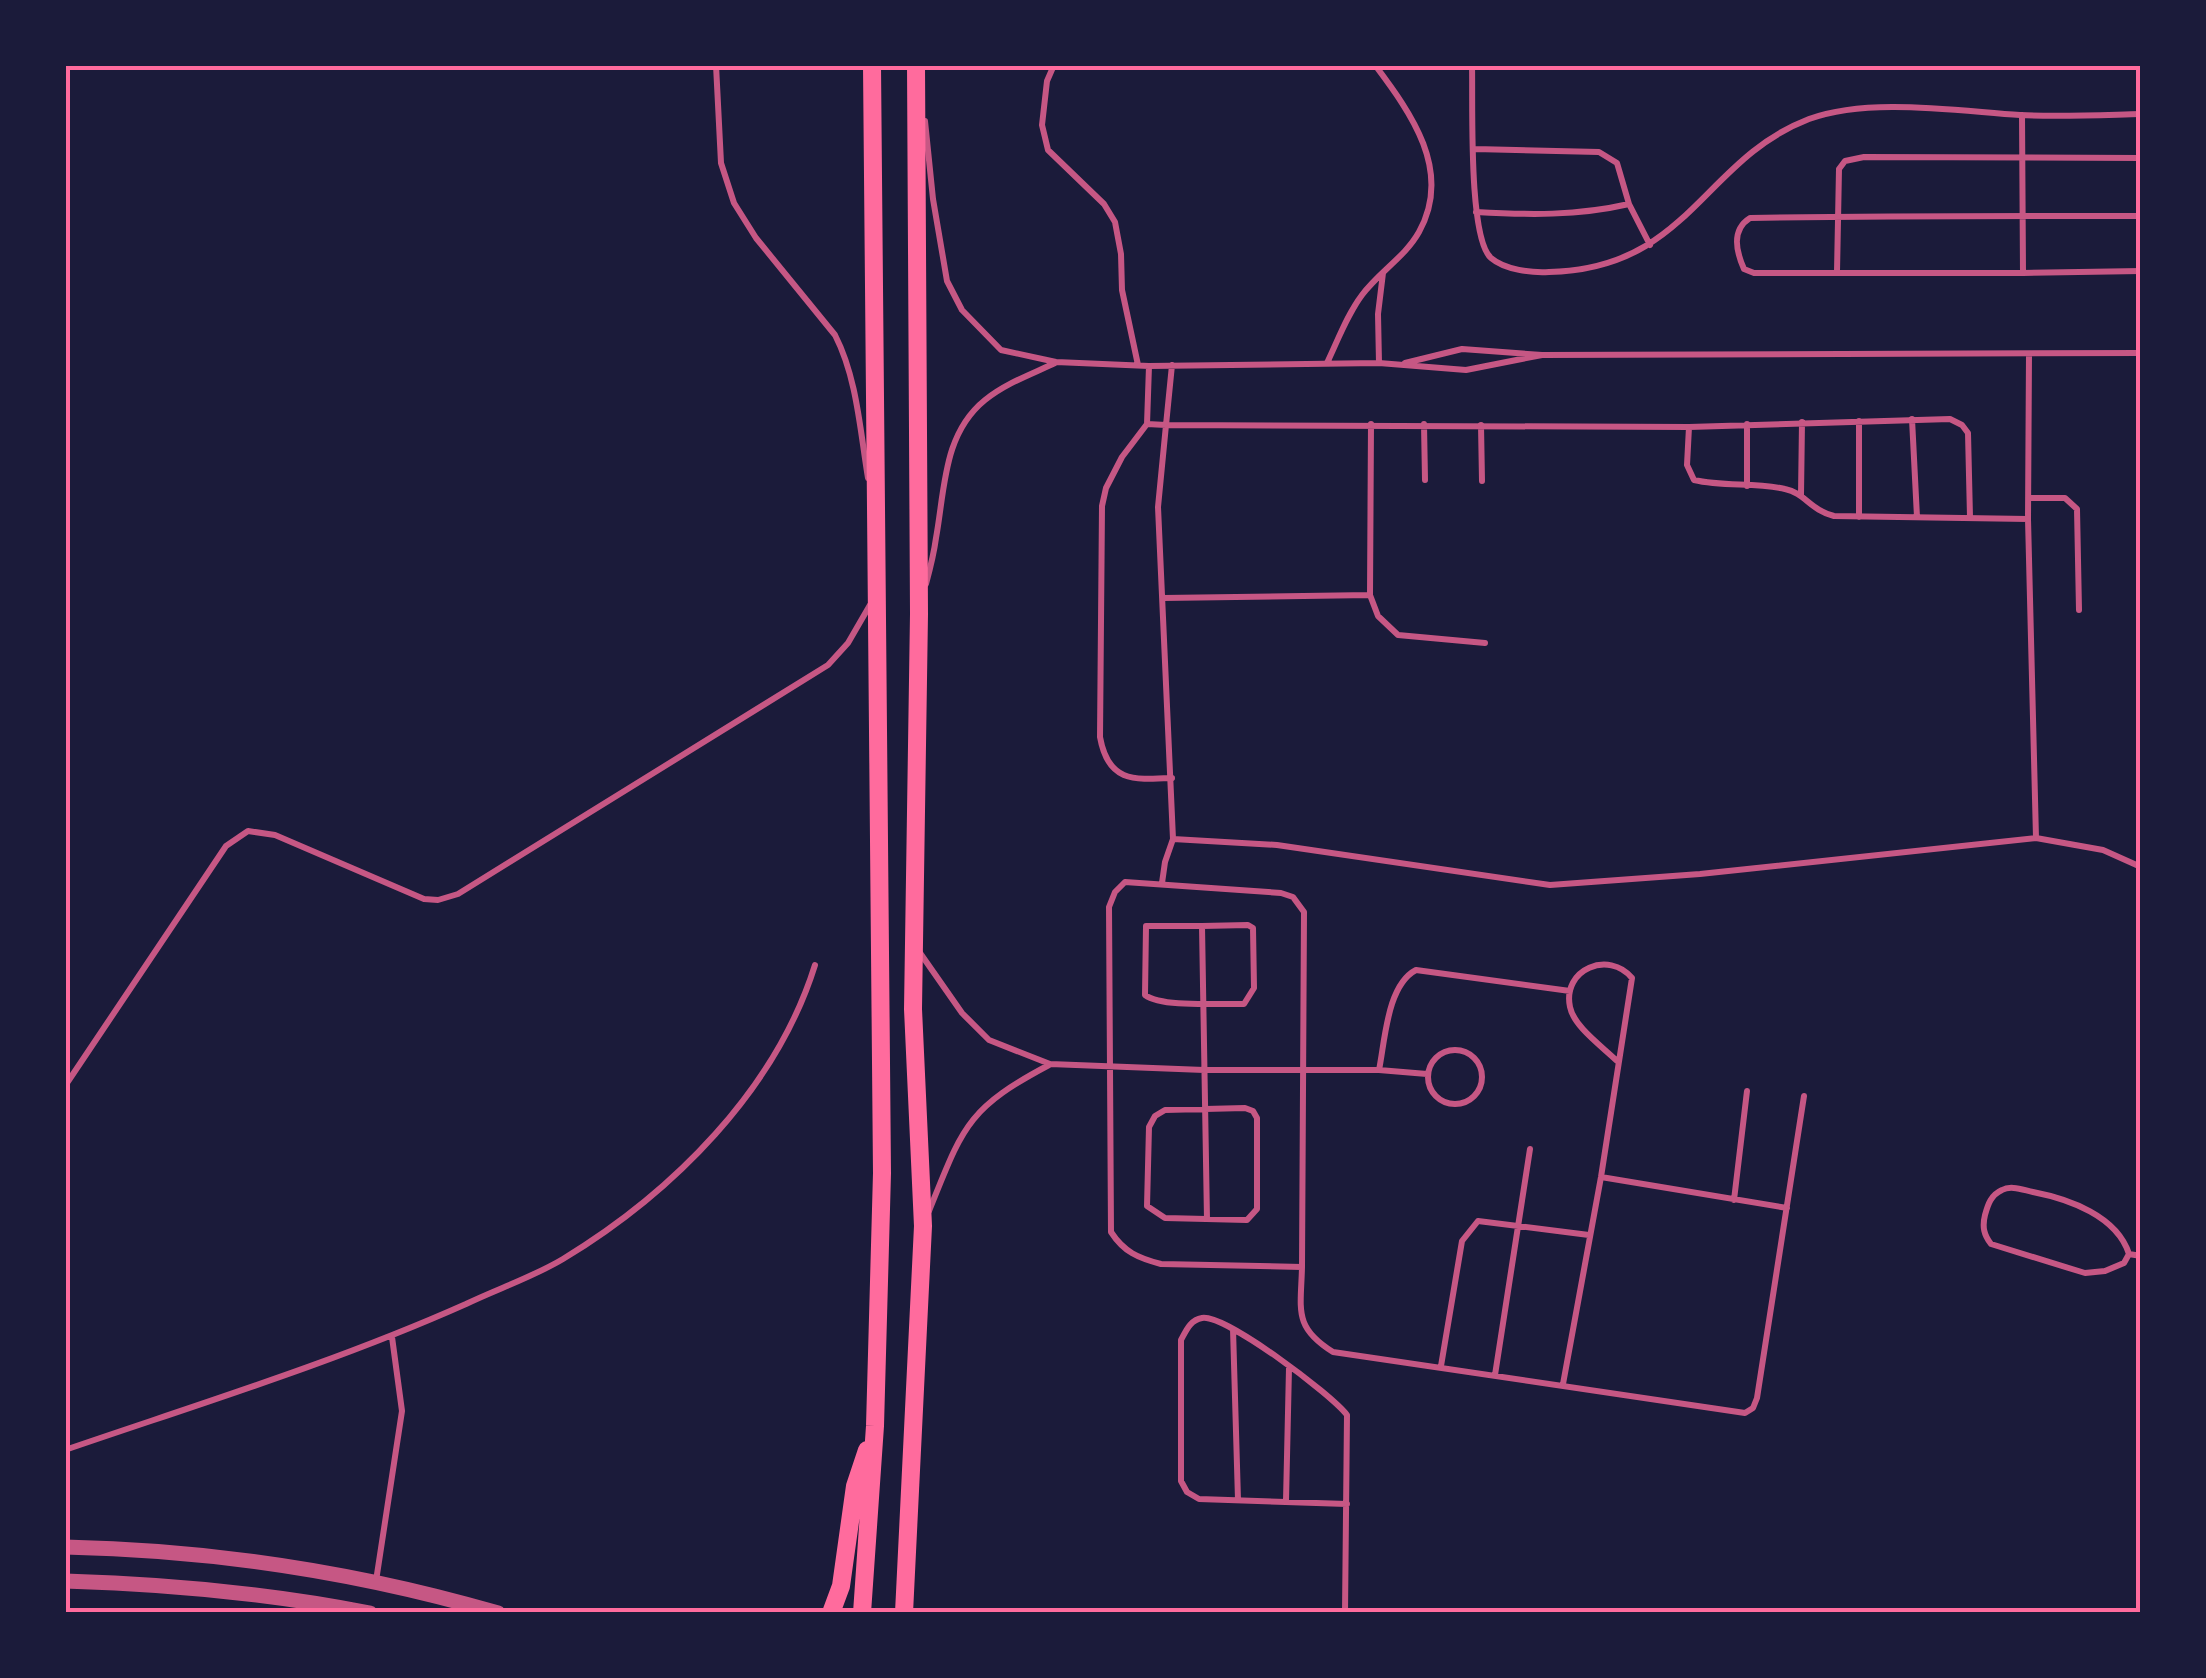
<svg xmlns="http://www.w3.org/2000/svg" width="2206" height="1678" viewBox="0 0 2206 1678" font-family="'Roboto Condensed',sans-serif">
<rect width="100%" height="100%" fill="#1b1b3a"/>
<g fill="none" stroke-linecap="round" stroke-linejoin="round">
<path stroke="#c65784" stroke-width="6" d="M716,65L721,163L734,203L756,238L835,335C857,378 860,430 868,478
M1054,65L1047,81L1042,125L1048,150L1104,204L1115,222L1121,254L1122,290L1138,365
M1472,65C1473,101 1468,238 1491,258C1505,270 1532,273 1549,272C1689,269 1702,160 1809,119C1869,97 1957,111 2020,115C2060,117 2101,115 2141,114
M2022,115L2023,273H1754L1744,269C1736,251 1731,230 1750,218C1880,216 2011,216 2141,216
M925,121L933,199L947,281L962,310L1001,350L1056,362L1149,366L1379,363L1466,370L1542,355
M1475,149L1599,152L1617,163L1629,204L1650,245
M1476,212C1528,215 1577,216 1629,204
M1837,272L1839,169L1845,161L1864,157L2141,158
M2023,273L2141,271
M2029,354L2028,519L2036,838
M1327,363C1338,340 1347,315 1362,295C1379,272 1405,257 1419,232C1453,171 1411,113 1375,65
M1379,363L1378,314L1383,273
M1405,363L1462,349L1542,355L2141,353
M1172,365L1166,425L1689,427
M1149,366L1147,424L1122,457L1106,488L1102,506L1100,737C1108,782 1133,780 1172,778
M1912,419L1917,517
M1147,424L1166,425L1158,507L1173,839
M1424,424L1425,480
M1747,424V486
M1481,425L1482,481
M1801,495L1802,422
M2029,498H2065L2077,509L2079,610
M1859,517V421
M1970,517L1968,433L1962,425L1950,419L1689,427L1687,465L1694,480C1724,487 1755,482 1785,489C1805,493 1810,510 1834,516L2028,519
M926,584C930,569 934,553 936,538C945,489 943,434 985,400C1006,383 1032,374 1055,363
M1370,595L1371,424
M1163,598L1370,595L1378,616L1398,635L1485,643
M1162,883L1165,862L1173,839L1277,845L1550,885L1700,874L2036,838L2103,850L2141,867
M1202,926H1146L1145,995C1163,1008 1220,1003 1244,1004L1254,988L1253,928L1248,925L1202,926L1207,1219
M918,950L962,1013L989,1040L1050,1064L1204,1070H1379L1427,1074
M1428 1077a27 27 0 1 1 54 0a27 27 0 1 1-54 0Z
M1379,1070C1385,1041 1387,985 1416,970L1570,991
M65,1086L226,846L248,831L275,835L424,899L438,900L458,894L828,665L848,643L870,605
M1245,1108L1253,1111L1257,1118V1209L1247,1220L1165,1218L1147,1206L1149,1127L1155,1116L1165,1110Z
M1601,1177L1787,1208
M1734,1200L1747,1091
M929,1211C963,1127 966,1109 1049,1065
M2129,1254C2117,1216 2069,1199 2033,1192C2023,1190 2011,1185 2002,1190C1991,1195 1988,1204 1985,1215C1982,1227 1984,1235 1991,1244L2085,1273L2105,1271L2124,1263L2129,1254L2141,1256
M1302,1267L1161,1264C1138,1258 1124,1252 1111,1232L1109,907L1115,892L1125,882L1281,893L1293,897L1304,912L1302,1267C1301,1310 1293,1327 1333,1352L1745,1413L1753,1408L1757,1398L1804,1096
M1233,1329L1238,1500
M1441,1366L1462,1241L1478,1221L1589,1235
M1495,1375L1530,1149
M1563,1384L1601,1177L1632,978C1609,950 1562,969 1570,1007C1574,1027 1603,1047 1617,1061
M65,1450C199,1404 336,1362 466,1304C497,1289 533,1277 563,1259C672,1193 776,1090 815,965
M1286,1501L1289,1368
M376,1581L402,1411L392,1337
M1345,1613L1347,1415C1331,1394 1225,1314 1202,1318C1190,1320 1186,1331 1181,1340V1481L1187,1492L1199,1499L1347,1504"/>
<path stroke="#c65784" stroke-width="15" d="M65,1547C211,1550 357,1572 498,1613
M65,1581C168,1584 269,1593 370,1613"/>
<path stroke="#ff6b9d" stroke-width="18" d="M831,1613L841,1586L855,1486L867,1450
M862,1613L875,1426L882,1173L872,65
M904,1613L923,1226L913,1009L919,614L916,65"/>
</g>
<rect width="2206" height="1678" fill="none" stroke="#1b1b3a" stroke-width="135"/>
<rect x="68" y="68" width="2070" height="1542" fill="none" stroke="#ff6b9d" stroke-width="4"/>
</svg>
